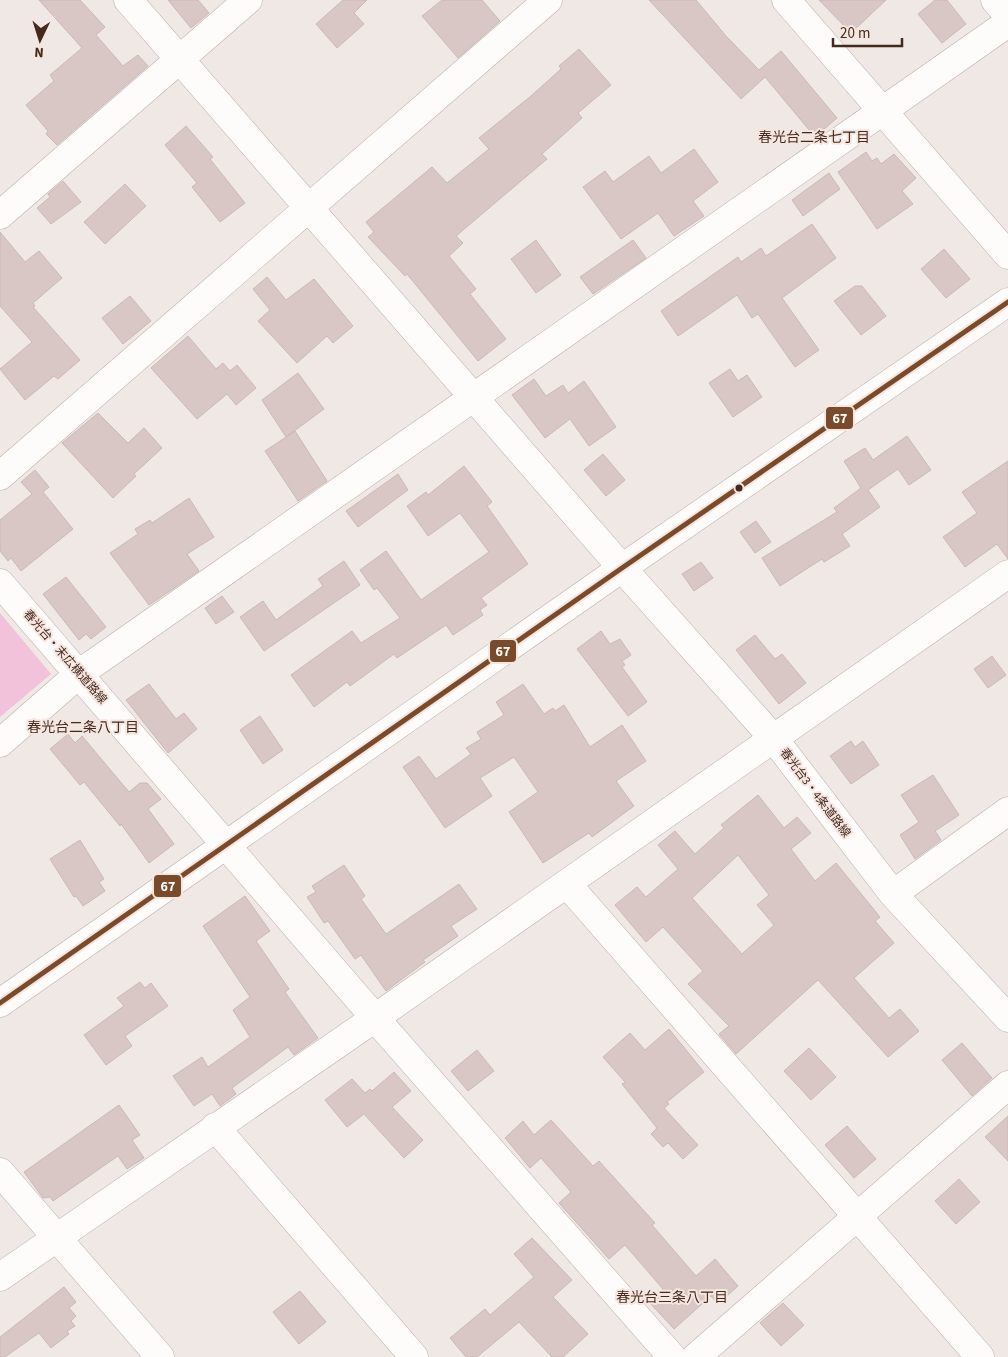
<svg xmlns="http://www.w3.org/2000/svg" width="1008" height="1357" viewBox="0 0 1008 1357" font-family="'Source Sans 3','Noto Sans JP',sans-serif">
<rect width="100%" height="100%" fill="#f0e8e5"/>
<path fill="#f1c2d9" d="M0,613L51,674L0,717Z"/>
<path fill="#d9c7c5" stroke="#cab9b6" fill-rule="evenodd" d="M39,0H80L105,27L96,35L123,66L138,55L148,66L57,145L46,134L48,131L26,105L54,81L50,75L82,48Z
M168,0H198L209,13L191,28Z
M343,0H367L354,13L364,24L337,48L316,24Z
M442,0H482L500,21L458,58L422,16Z
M649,0H696L726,36L759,70L781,51L837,118L815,137L765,77L741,99Z
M819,0H886L851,33Z
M935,0H947L966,24L942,43L918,14Z
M579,49L611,85L578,113L582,118L542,154L547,159L456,236L463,243L449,256L476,289L470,294L506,339L478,361L407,274L405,276L368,237L374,232L366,222L432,167L447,183L489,149L479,138L531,96L561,69L559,66Z
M186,126L213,157L210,159L245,203L220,222L192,187L197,183L165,145Z
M694,149L718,182L693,201L704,216L674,236L658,213L621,239L583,187L605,171L613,182L649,156L661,173Z
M866,152L872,161L877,158L881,164L894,154L916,178L902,191L913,204L877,229L838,172Z
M829,173L840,189L803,216L792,200Z
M63,181L81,202L51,224L37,208L50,197L48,194Z
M125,184L146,206L105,244L84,222Z
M812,224L836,258L782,298L819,350L795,367L758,314L752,318L737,295L678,336L661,311L738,257L741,262L761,248L766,256Z
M0,232L25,262L39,251L62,278L33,303L35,306L33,307L80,360L58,379L54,376L25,400L0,369L32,342L0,306Z
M536,240L561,275L536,293L511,259Z
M633,240L646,258L593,294L580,277Z
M944,249L970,279L946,298L921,269Z
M267,277L286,300L314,279L353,326L333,343L327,336L297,363L258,321L270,310L253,289Z
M855,286H862L886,316L861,335L834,301Z
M130,296L151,321L123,344L102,318Z
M188,336L216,369L223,363L230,371L237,365L256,388L236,405L227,394L197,419L151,368Z
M730,369L738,381L747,375L762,397L733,417L709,383Z
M298,373L324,409L286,437L262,400Z
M534,379L546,396L563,385L568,393L584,381L616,427L589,446L570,419L545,438L512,395Z
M98,413L128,443L144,428L162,448L134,474L136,476L113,498L62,443Z
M295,431L327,481L298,501L265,451Z
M907,436L931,470L909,485L898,469L868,490L880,507L842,534L850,546L824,562L822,559L780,586L762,558L837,512L834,508L861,488L844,461L865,448L873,460Z
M603,454L625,480L606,496L584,470Z
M1008,461V559L997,544L965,567L943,537L977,513L962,492Z
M464,466L492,502L487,506L528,564L481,598L487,605L480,610L483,615L453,635L446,625L397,658L394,654L350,686L347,682L314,707L291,675L352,631L361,643L400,618L377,588L374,590L360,570L386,551L421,600L489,552L460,513L428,536L407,506L426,492L428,495Z
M35,470L49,487L43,492L73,529L21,571L11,558L8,561L0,551V520L32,494L21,482Z
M398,474L408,490L358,527L346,511Z
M189,498L214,537L187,554L199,571L149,605L110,553L138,534L135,529L150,520L152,523Z
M756,521L771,542L755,553L740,532Z
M344,561L360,585L264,651L240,617L263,601L276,620L323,586L318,579Z
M701,562L713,578L694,591L682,574Z
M66,577L106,627L91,639L86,634L79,640L43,594Z
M222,596L234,612L216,624L205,608Z
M601,631L610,644L620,639L631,655L622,661L625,665L622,667L647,702L628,716L577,649Z
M755,635L775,659L782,654L806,683L779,704L736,650Z
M992,656L1006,675L988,688L974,669Z
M149,684L176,719L184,713L197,729L168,753L126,700Z
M523,684L544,714L553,708L555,711L564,705L590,747L622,725L646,761L616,781L634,806L592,837L589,833L543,863L509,812L538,792L514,757L480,778L492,796L445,828L403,767L419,756L436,779L471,754L466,748L481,739L477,732L504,715L496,702Z
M260,716L283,750L263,764L240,730Z
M68,734L75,743L82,736L129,792L140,783H147L161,799L148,809L174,844L149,863L121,824L120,826L84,782L80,785L50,749Z
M851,741L855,747L863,741L879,765L851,784L830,756Z
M933,775L959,815L935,831L941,840L915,859L900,835L919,822L901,795Z
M758,795L784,828L797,817L811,833L791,849L815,881L836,863L880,917L875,921L894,943L854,978L889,1018L900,1009L919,1031L888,1057L818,980L736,1054L719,1034L729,1026L688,984L703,971L663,927L646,942L615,905L637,887L646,897L678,869L658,845L675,831L695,854L724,828L721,825ZM738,855L769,895L757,905L774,925L742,954L692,898Z
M80,840L104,879L99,882L105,891L83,906L76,896L74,897L50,859Z
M344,865L365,896L361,899L386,934L459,884L477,909L451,926L458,936L423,960L425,962L386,991L361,955L355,959L328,921L324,923L307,897L316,892L312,886Z
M245,896L270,931L256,941L289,989L285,992L318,1038L294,1055L288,1047L232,1088L236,1094L220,1106L212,1094L194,1106L173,1076L202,1057L208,1067L250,1037L233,1010L250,997L203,926Z
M140,982L145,988L151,983L168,1006L125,1036L132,1046L106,1065L84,1035L124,1006L117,998Z
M669,1029L704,1072L667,1102L669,1104L664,1108L698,1145L683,1159L668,1143L663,1147L651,1134L657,1128L622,1084L625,1082L603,1057L630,1033L645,1050Z
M962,1043L992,1078L972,1096L942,1060Z
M809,1048L836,1077L811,1100L784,1071Z
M477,1050L494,1071L468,1091L451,1071Z
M394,1072L411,1091L392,1107L423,1140L404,1158L364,1114L347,1127L325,1100L352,1079L365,1093L370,1089L372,1091Z
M119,1105L140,1135L132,1140L144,1158L127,1169L118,1156L53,1201L50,1197L43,1198L24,1172Z
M1008,1116V1161L985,1137Z
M551,1120L593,1166L599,1161L655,1223L652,1225L696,1276L715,1259L738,1286L718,1304L711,1296L674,1329L649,1302L663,1289L625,1245L609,1259L559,1203L571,1192L541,1158L530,1168L505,1138L523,1121L534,1135Z
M847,1126L876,1159L854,1178L825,1145Z
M959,1179L980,1202L956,1224L935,1201Z
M532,1238L572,1280L553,1297L588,1334L563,1357H552L519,1322L477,1357H466L450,1338L485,1309L490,1315L534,1277L514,1254Z
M64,1287L76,1302L69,1308L76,1316L71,1321L75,1326L67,1331L69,1334L51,1348L39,1333L5,1357H0V1337Z
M300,1291L326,1322L299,1344L273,1312Z
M783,1303L804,1325L781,1346L760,1323Z"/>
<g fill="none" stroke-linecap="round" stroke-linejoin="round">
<defs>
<path id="minor" d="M128,0L622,568L774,739L893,894L1008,1018
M786,0L1008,255
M995,0L1008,15
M0,215L248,0
M0,476L548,0
M0,583L375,1018L672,1357
M0,743L80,673L1008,23
M567,884L980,1357
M893,894L1008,811
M0,1003L622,568L1008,302
M215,1127L414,1357
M0,1172L160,1357
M0,1277L375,1018L1008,574
M696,1357L1008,1085"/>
</defs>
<use href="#minor" stroke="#bdaea7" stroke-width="29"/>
<use href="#minor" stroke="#fdfcfb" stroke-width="28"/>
<defs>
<path id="bus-1" d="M0,1003L622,568L1008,302"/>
</defs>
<use href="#bus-1" stroke="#f5e6e0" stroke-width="9"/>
<use href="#bus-1" stroke="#7a4b2a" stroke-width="5"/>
</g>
<circle fill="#442a1e" stroke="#f5e6e0" stroke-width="2" cx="739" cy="488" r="4.5"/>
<g text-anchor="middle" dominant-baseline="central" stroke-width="4" stroke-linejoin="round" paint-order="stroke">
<g font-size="12" fill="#442a1e" stroke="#f5e6e0">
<text transform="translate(65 657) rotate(49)">春光台・末広横道路線</text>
<text transform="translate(815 793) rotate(53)">春光台3・4条道路線</text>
</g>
<g font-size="14" fill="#442a1e" stroke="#f5e6e0">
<text x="814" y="138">春光台二条七丁目</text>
<text x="83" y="728">春光台二条八丁目</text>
<text x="672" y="1298">春光台三条八丁目</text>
</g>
</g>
<g stroke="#f5e6e0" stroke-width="2">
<rect x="825" y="406" width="29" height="24" rx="5" fill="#7a4b2a"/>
<rect x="489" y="639" width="28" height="24" rx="5" fill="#7a4b2a"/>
<rect x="153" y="874" width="29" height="24" rx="5" fill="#7a4b2a"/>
</g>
<g font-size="14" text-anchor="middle" font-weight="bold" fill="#fff">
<text x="840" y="423">67</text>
<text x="503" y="656">67</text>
<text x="168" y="891">67</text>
</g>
<g transform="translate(40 40) rotate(184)" stroke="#f5e6e0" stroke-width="4" paint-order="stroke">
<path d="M0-4L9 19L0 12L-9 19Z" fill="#442a1e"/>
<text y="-8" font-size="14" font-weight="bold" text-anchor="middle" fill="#442a1e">N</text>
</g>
<path d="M833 38v8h69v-8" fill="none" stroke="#442a1e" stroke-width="2.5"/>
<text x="840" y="38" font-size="15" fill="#442a1e" stroke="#f5e6e0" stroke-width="4" paint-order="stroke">20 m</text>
</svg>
